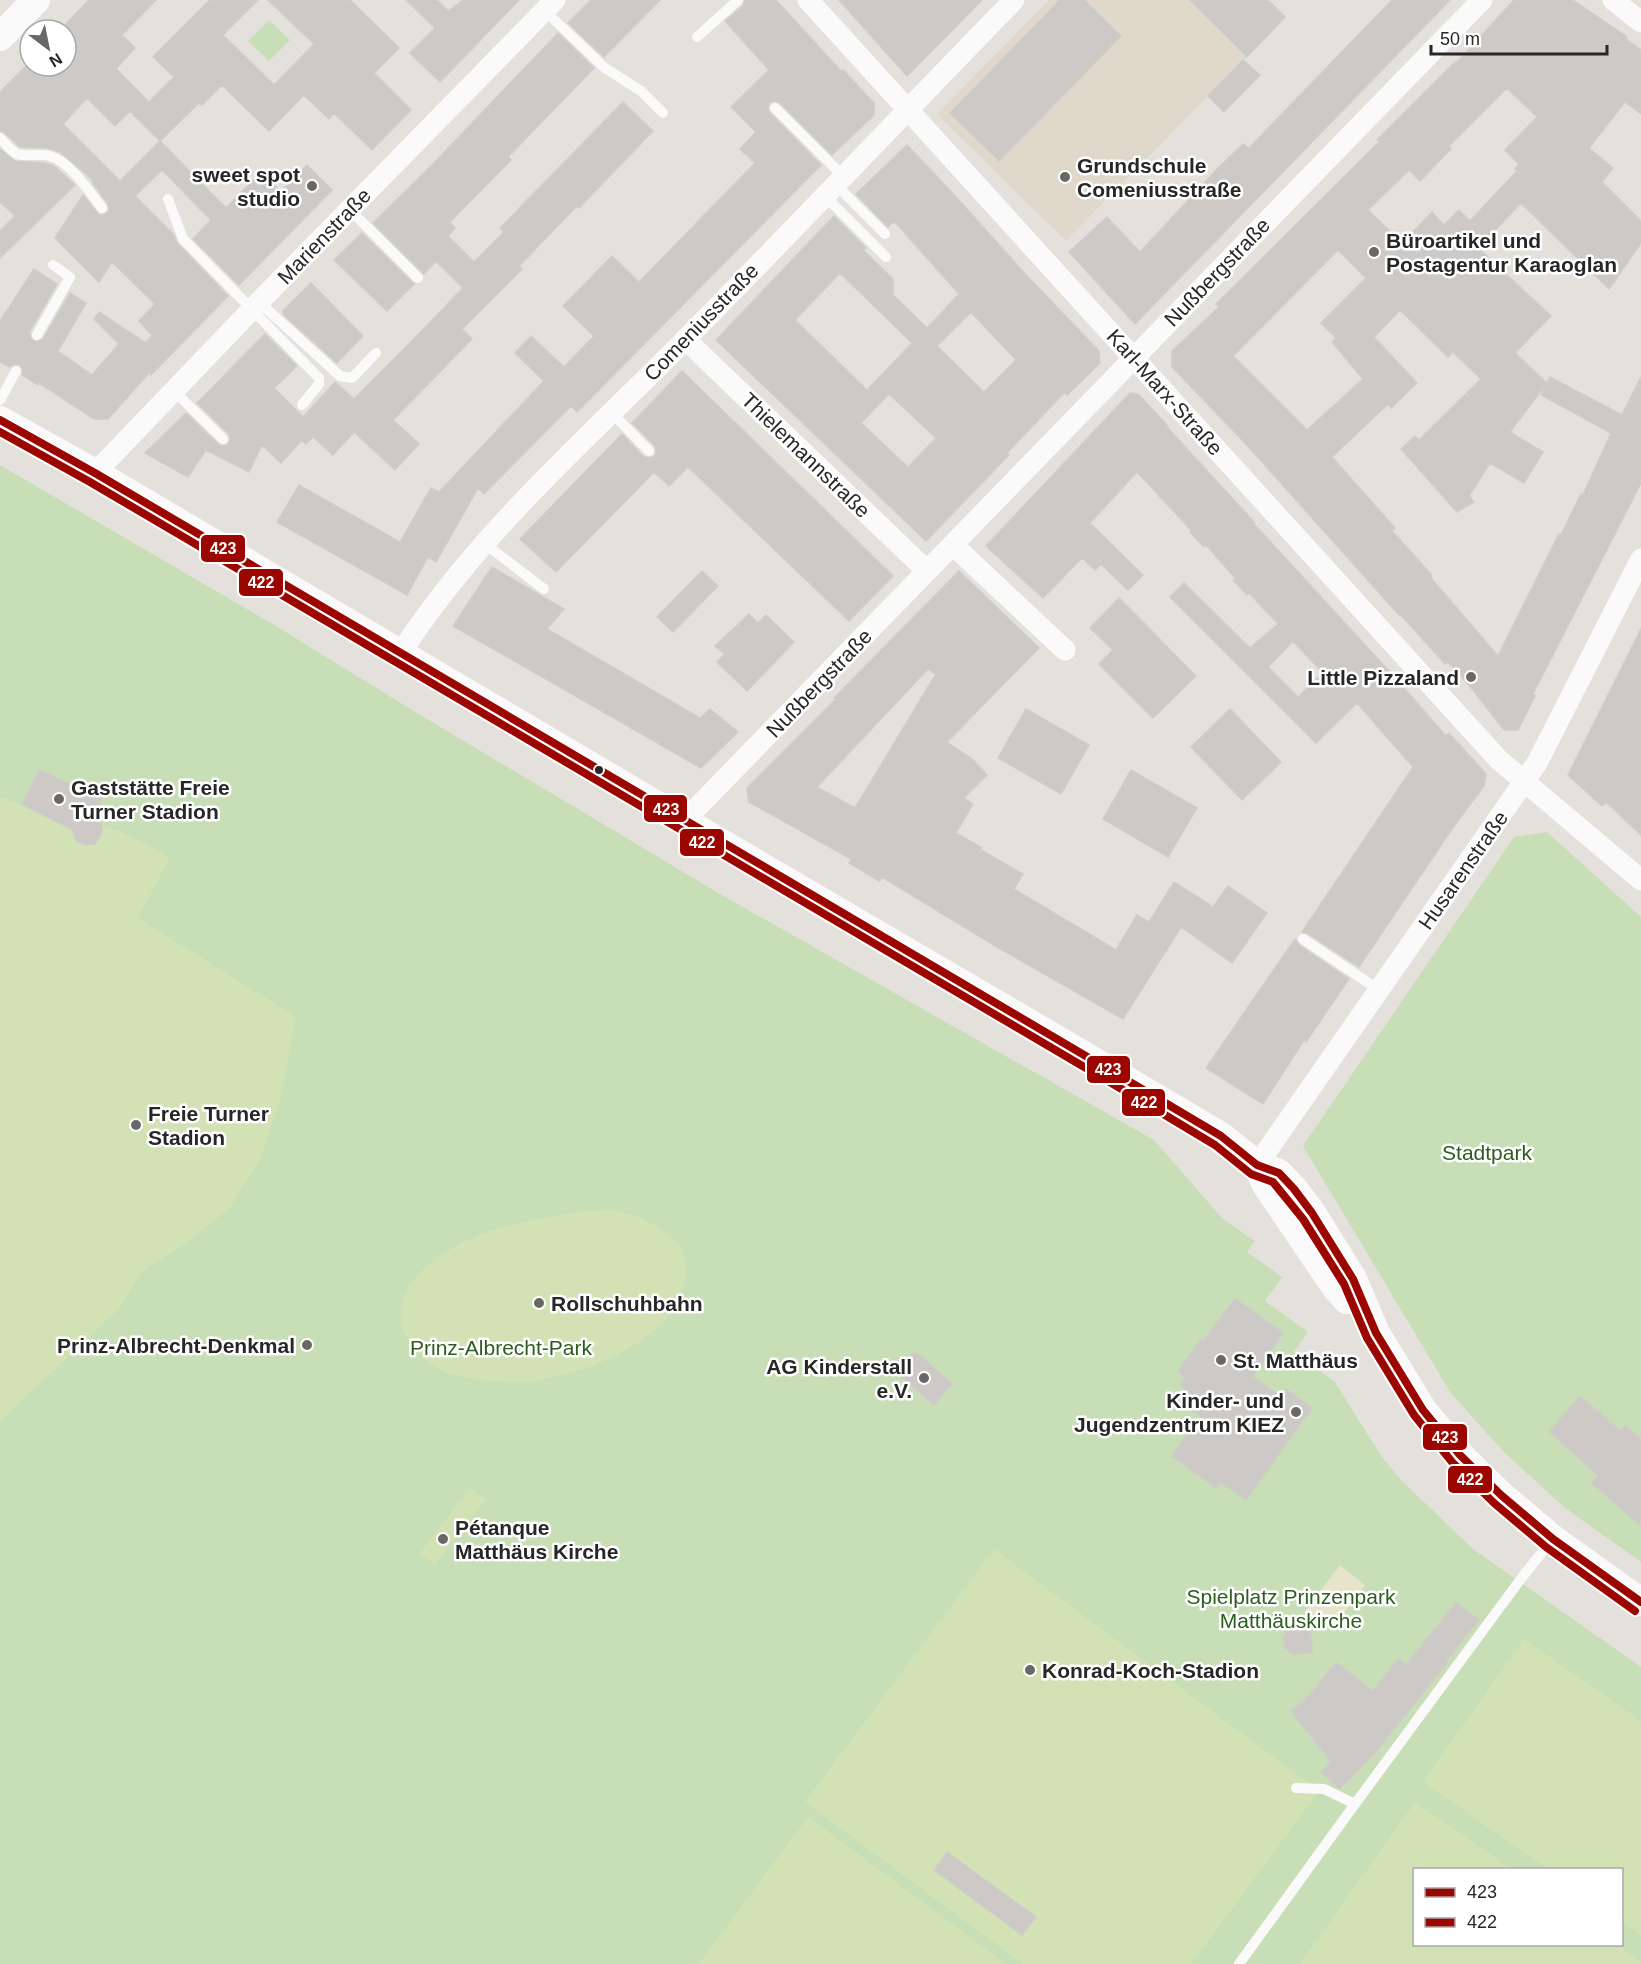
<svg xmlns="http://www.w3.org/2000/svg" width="1641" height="1964" viewBox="0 0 1641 1964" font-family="Helvetica,sans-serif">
<rect width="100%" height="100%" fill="#e4e1dc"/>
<path fill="#dfd8cb" d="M1049,0H1268L1285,17L1066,241L937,114Z"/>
<path fill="#c8deb7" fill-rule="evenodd" d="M269,20L290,40L269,61L248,41Z
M0,465L276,626L412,710L720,894L1154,1140L1222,1218L1255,1241L1247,1252L1282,1277L1265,1301L1308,1332L1294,1352L1334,1381L1382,1457L1401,1480L1473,1549L1641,1667V1964H0ZM1414,1870H1622V1944H1414Z
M1547,832L1641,917V1562L1565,1508L1505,1453L1450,1392L1303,1146L1514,837Z"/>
<path fill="#e8e3cb" d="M1340,1565L1365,1585L1331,1630L1306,1610Z"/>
<path fill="#d2e2b5" d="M0,797L22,805L72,829L76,841L85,845L95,844L101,835L102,825L126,834L170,857L138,918L296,1017L282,1093L261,1157L230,1208L186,1243L142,1271L119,1309L0,1421Z
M588,1211C598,1211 610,1210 620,1211C633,1214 646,1220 657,1227C666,1233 679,1242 683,1252C695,1282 673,1317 649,1335C621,1356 589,1369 555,1377C547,1378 540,1381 532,1382C520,1383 508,1381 496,1381C469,1381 435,1374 417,1352C403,1336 398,1324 402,1303C405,1287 415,1277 427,1266C471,1228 532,1219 588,1211Z
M470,1488L486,1500L435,1565L420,1553Z
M994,1549L1319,1791L1191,1964H1023L805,1802Z
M1524,1639L1641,1721V1935L1622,1921V1870L1548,1869L1423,1782Z
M1415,1802L1511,1869L1414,1870V1944L1617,1945L1641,1961V1964H1300Z
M808,1817L1006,1964H699Z"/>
<path fill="#ccc9c6" stroke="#cfcdc8" stroke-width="1.5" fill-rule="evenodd" d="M89,0H156L122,35L135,48L116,69L149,102L174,77L153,57L210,0H258L223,35L274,85L314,44L268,0H350L399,48L374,73L411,110L372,150L334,113L329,119L304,95L269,131L222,85L202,105L199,103L160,141L226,208L261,172L281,192L307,165L332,190L239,285L193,239L211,220L162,170L135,196L173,234L178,244L228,296L151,375L149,373L108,419H94L39,383L38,385L22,375L23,370L20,365L15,364L9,367L0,362V321L34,269L57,284L30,331V338L36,342L43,339L70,293L86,303L58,351L92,375L119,344L94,319L99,312L146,343L152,335L139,321L155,304L112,262L99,282L55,238L83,195L99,215H103L109,212L108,204L92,182L93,180L60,152L47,148L20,147L5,133L0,131V92L26,66H66V24ZM87,98L115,126L130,111L160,141L120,181L63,124Z
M406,0H437L448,11L463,0H519L440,82L410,53L435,28Z
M591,0H660L604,57L568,23Z
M745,0H776L841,71L843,70L874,103V115L832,155L780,103L774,101L769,103L768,109L770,113L821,165L577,412L571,406L484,494L478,488L436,562L428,557L407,595L277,522L299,485L400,542L431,488L439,492L544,381L515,353L531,336L564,367L594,336L563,306L612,256L639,282L755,163L740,149L756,132L731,107L769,70L725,21L743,6Z
M839,0H982L907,76Z
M1060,0H1084L1121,36L999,161L950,113Z
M1190,0H1268L1285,17L1247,57Z
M1392,0H1450L1135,324L1069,252L1107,217L1140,252L1219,167L1243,144L1249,148Z
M1514,0H1573L1627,37L1626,39L1641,50V114L1625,102L1589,148L1613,168L1602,182L1641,221V243L1609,289L1521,203L1478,248L1551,316L1515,353L1547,383L1510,432L1543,452L1524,483L1490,463L1469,496L1474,502L1457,512L1401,449L1415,436L1419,440L1481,379L1453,352L1448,357L1400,310L1374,337L1417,383L1391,408L1388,404L1332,457L1395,528L1392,531L1431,574V578L1498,656L1559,534L1561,535L1581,494L1583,495L1611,433L1541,395L1550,377L1622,415L1641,377V483L1533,694L1535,696L1518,730H1504L1473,690L1448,662L1445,664L1400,614L1399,615L1245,443L1172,367V351L1219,307L1216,304L1379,142L1377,140L1455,62L1456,63ZM1507,88L1537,117L1505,150L1519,164L1515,169L1517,171L1470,221L1459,210L1444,225L1432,212L1402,243L1368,210L1409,170L1420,181L1451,149L1449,146ZM1338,250L1366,278L1321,323L1336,338L1332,342L1363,379L1307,430L1233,356Z
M558,33L594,68L508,157L511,160L450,222L455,228L448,236L474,262L504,232L500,228L623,102L653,131L579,208L577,206L519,266L522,269L462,329L472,339L393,420L419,444L395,470L354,432L333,455L313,437L306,444L302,440L281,463L262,445L249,472L206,450L188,477L145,453L186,413L218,444L222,446L228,445L230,440L229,434L197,403L265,334L297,366L274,388L303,417L335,382L354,399L403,350L463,288L436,261L424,274L373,223L432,165Z
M1243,60L1260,75L1224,112L1208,96Z
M907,145L948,188L1029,278L1099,351L1100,363L1067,395L1065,392L1007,453L1009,455L926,541L716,340L834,216L866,248L863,250L893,279V295L927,328L959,294L894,221L888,227L856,194ZM840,273L912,343L867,390L795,320ZM971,312L1016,360L984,392L937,346ZM889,394L936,438L908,467L861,423Z
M0,149L15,161L45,163L54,166L75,185L0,258V231L15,216L0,202Z
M362,233L414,284L387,311L334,260Z
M311,283L363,336L337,363L284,315L283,311Z
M682,371L893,576L849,621L688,467L669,486L654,472L556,572L520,539L622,434L644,457L650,458L655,456L656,450L655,446L632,423Z
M1130,393L1138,394L1167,425L1166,426L1255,523L1254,524L1389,671L1446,736L1449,733L1486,774L1484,786L1454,826L1359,967L1307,933L1302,932L1413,767L1357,703L1316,743L1170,597L1184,583L1250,648L1278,624L1249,593L1247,595L1233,580L1235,578L1206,545L1204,547L1190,532L1192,531L1137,472L1090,523L1143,575L1128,590L1101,564L1095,570L1082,558L1043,598L986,546ZM1293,641L1323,673L1298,697L1268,667Z
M492,567L564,609L547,629L700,718L710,709L738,732L701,768L453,626Z
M702,571L718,586L673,632L657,617Z
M959,571L1039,648L947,742L972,759L987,775L964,798L973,804L956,833L982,848L981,850L1023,874L1014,889L1116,950L1137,915L1149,922L1174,882L1213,907L1228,886L1267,913L1232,963L1181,927L1123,1019L997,947L882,877L879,881L849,863L851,859L749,802L747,788L836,699L834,698ZM928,669L936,674L855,808L817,787Z
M1119,598L1196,676L1153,718L1099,664L1113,650L1090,628Z
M749,614L758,623L766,615L794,642L747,691L717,662L725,654L715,646Z
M1641,629V835L1606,802L1602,806L1568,775Z
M1026,709L1089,745L1061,794L998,758Z
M1230,709L1281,762L1242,800L1191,747Z
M39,770L102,798L94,816L102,825L101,835L95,844L85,845L76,841L72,829L22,805Z
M1131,770L1197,808L1168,857L1103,819Z
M1295,939L1299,945L1349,979L1306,1042L1304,1040L1263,1104L1206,1068Z
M1235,1298L1283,1333L1253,1377L1281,1396L1286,1389L1312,1408L1246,1500L1220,1482L1216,1488L1172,1456L1200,1417L1189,1404L1186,1390L1180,1385L1186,1377L1178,1371L1201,1339L1203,1341Z
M915,1351L952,1384L934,1405L896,1373Z
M1580,1396L1621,1431L1625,1426L1641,1439V1526L1591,1483L1598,1475L1549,1432Z
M1456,1602L1479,1620L1446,1661L1448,1662L1375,1753L1347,1782L1340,1788L1337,1787L1321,1772L1331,1762L1291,1711L1311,1694L1336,1662L1373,1691L1398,1659L1406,1665Z
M1301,1626L1310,1633L1313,1652L1294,1655L1285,1648L1283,1637L1290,1628Z
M947,1852L1036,1917L1022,1935L934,1870Z"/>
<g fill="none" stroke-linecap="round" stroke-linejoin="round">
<path stroke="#fbfafa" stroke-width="10" d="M545,11L605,68L641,91L663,113
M697,37L738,0
M775,108L843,176
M0,138C5,143 11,151 17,154C25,157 40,153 50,156C69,161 90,192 102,208
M835,184L885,234
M824,195L886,257
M168,199L183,239L319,378V384L302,405
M350,210L418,278
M259,302L340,376L352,378L376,353
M37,335L70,277L53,265
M174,391L223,439
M0,400L16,371
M612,413L649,451
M484,543L544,589
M1303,939L1379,990
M1296,1788L1324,1789L1355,1804
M1239,1964L1355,1804L1523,1576L1552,1540"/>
<path stroke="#fbfafa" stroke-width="21" d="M808,0L1499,760L1641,880
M1613,0L1641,22
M685,339L927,571
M95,473L259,302L555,0
M953,545L1065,650
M400,654C474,539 577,448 673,352C788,236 900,117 1014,0
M684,821L1482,0
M1257,1165L1537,763L1641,559"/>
<path stroke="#fbfafa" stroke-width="28" d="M0,37L36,0
M0,420L95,473L684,821L1135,1085L1221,1136L1257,1165L1279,1173L1294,1189L1312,1213L1353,1279L1376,1333L1423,1410L1460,1455L1501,1495L1553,1539L1641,1602
M1257,1165L1266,1185L1336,1288L1347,1300"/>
<defs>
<path id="bus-1" d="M0,420L95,473L1135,1085L1221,1136L1257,1165L1279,1173L1294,1189L1312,1213L1353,1279L1376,1333L1423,1410L1460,1455L1501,1495L1553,1539L1641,1602"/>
<path id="bus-2" d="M0,432L90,482L1130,1094L1215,1145L1251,1174L1273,1182L1303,1219L1344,1284L1367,1338L1414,1415L1452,1462L1494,1503L1546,1547L1635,1611"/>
</defs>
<use href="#bus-1" stroke="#fff" stroke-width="12"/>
<use href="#bus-2" stroke="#fff" stroke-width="12"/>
<use href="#bus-1" stroke="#9b0600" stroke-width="8"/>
<use href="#bus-2" stroke="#9b0600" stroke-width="8"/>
</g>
<g fill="#696866" stroke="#fff" stroke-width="2">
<circle cx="1065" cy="177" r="6"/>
<circle cx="312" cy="186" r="6"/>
<circle cx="1374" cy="252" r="6"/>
<circle cx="1471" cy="677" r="6"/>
<circle cx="59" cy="799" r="6"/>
<circle cx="136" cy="1125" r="6"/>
<circle cx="539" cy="1303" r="6"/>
<circle cx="307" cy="1345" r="6"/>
<circle cx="1221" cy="1360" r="6"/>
<circle cx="924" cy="1378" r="6"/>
<circle cx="1296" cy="1412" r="6"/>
<circle cx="443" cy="1539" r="6"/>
<circle cx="1030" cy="1670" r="6"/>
</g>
<circle fill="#272727" stroke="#fff" stroke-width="2" cx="599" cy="770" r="5"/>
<g text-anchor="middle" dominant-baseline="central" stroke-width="5" stroke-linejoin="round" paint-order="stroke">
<g font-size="21" font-weight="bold" fill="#272727" stroke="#fff" text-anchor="start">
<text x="1077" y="165">Grundschule<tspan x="1077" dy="24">Comeniusstraße</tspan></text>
<text x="300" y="174" text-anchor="end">sweet spot<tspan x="300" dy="24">studio</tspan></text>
<text x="1386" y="240">Büroartikel und<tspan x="1386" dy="24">Postagentur Karaoglan</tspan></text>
<text x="1459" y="677" text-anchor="end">Little Pizzaland</text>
<text x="71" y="787">Gaststätte Freie<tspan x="71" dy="24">Turner Stadion</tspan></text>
<text x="148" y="1113">Freie Turner<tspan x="148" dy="24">Stadion</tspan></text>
<text x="551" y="1303">Rollschuhbahn</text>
<text x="295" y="1345" text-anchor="end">Prinz-Albrecht-Denkmal</text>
<text x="1233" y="1360">St. Matthäus</text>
<text x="912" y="1366" text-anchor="end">AG Kinderstall<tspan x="912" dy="24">e.V.</tspan></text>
<text x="1284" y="1400" text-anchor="end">Kinder- und<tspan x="1284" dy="24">Jugendzentrum KIEZ</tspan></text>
<text x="455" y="1527">Pétanque<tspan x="455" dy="24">Matthäus Kirche</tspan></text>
<text x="1042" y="1670">Konrad-Koch-Stadion</text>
</g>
<g font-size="21" fill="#272727" stroke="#fff">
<text transform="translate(324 236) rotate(-46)">Marienstraße</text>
<text transform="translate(1217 272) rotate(-46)">Nußbergstraße</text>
<text transform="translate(701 322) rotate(-46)">Comeniusstraße</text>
<text transform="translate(1165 392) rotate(48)">Karl-Marx-Straße</text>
<text transform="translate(806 455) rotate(44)">Thielemannstraße</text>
<text transform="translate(819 683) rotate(-46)">Nußbergstraße</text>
<text transform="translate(1463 870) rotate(-55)">Husarenstraße</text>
</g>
<g font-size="21" fill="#2c5c1e" stroke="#fff">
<text x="1487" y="1152">Stadtpark</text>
<text x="501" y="1347">Prinz-Albrecht-Park</text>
<text x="1291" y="1596">Spielplatz Prinzenpark<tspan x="1291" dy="24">Matthäuskirche</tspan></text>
</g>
</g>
<g stroke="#fff" stroke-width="2">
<rect x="200" y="534" width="46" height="29" rx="6" fill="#9b0600"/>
<rect x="238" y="568" width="46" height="29" rx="6" fill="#9b0600"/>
<rect x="643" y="794" width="45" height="29" rx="6" fill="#9b0600"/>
<rect x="679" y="828" width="46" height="29" rx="6" fill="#9b0600"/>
<rect x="1086" y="1055" width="45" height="29" rx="6" fill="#9b0600"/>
<rect x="1121" y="1088" width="45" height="29" rx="6" fill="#9b0600"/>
<rect x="1422" y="1423" width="46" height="28" rx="6" fill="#9b0600"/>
<rect x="1447" y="1465" width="46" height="29" rx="6" fill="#9b0600"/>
</g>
<g font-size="16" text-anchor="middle" font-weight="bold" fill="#fff">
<text x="223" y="554">423</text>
<text x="261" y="588">422</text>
<text x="666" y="815">423</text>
<text x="702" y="848">422</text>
<text x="1108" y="1075">423</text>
<text x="1144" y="1108">422</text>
<text x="1445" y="1443">423</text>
<text x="1470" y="1485">422</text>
</g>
<rect x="1413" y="1868" width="210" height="78" fill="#ffffff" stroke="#a9a9a9" stroke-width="1.5"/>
<rect x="1425" y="1888" width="30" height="9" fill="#9b0600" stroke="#a9a9a9" stroke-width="1.5"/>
<text x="1467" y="1898" font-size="18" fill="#272727">423</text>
<rect x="1425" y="1918" width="30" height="9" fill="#9b0600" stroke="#a9a9a9" stroke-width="1.5"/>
<text x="1467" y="1928" font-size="18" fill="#272727">422</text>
<g transform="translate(48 48) rotate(148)"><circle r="28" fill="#ffffff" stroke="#a9a9a9" stroke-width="1.5"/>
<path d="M0-4.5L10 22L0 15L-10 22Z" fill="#696866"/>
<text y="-9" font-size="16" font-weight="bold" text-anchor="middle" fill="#272727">N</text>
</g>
<path d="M1431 45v9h176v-9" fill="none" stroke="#272727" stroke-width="3"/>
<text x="1440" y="45" font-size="18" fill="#272727" stroke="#ffffff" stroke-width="4.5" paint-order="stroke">50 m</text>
</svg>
